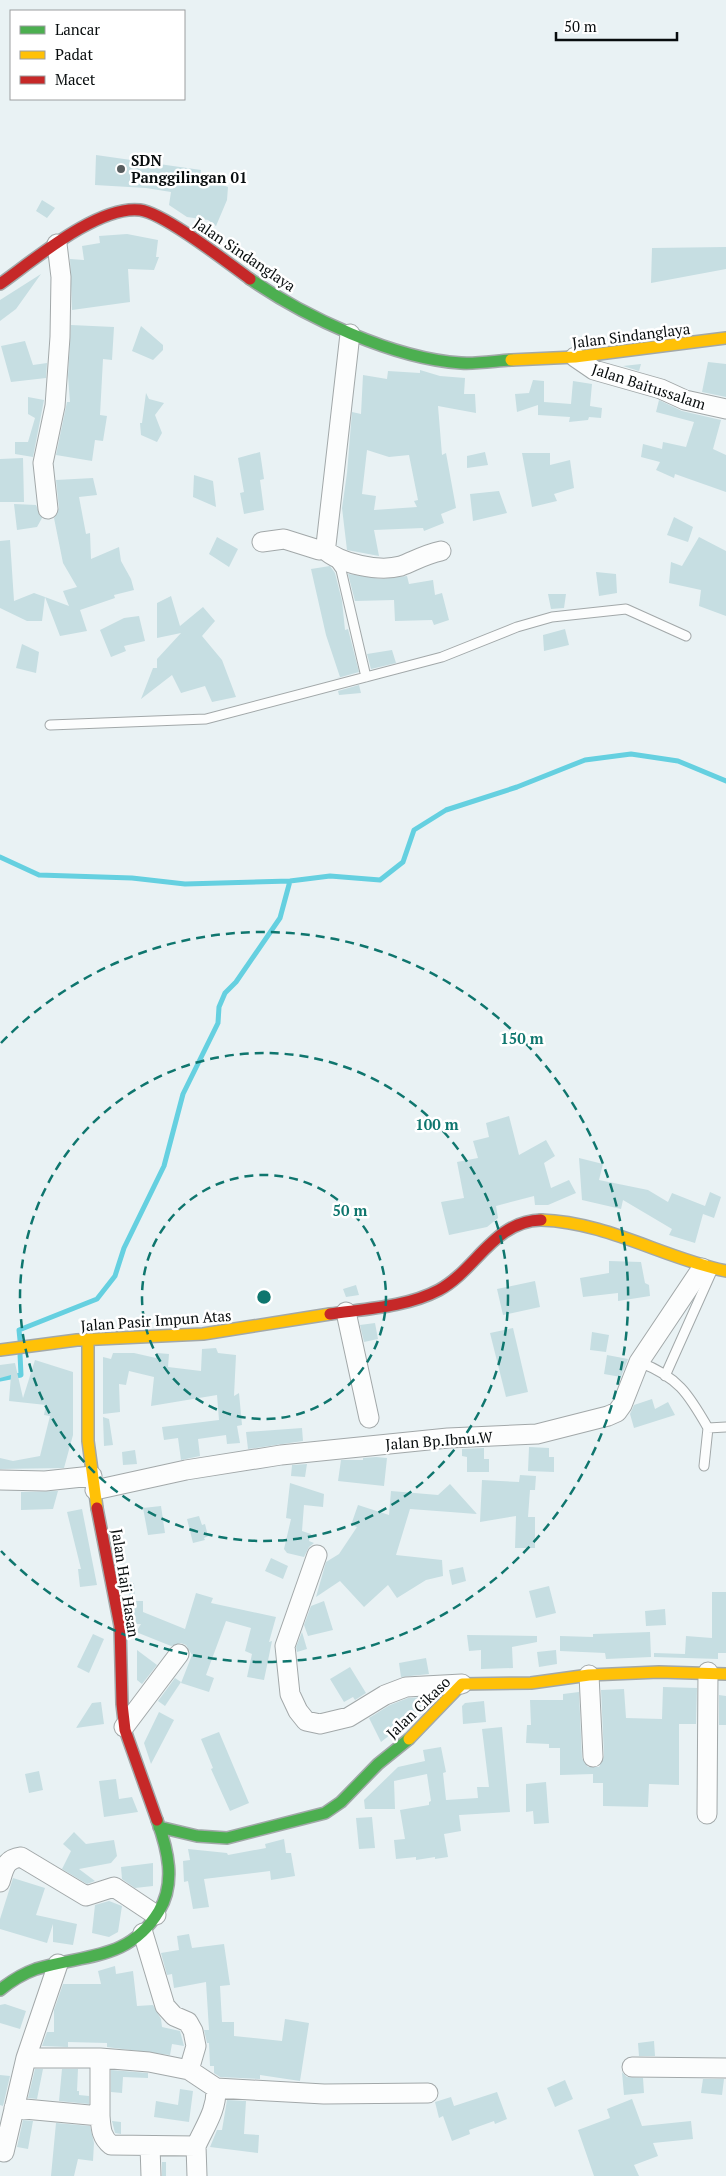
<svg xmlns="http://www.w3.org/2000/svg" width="726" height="2176" viewBox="0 0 726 2176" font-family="'PT Serif',serif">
<rect width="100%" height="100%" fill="#e9f2f4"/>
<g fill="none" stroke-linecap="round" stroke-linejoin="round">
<path stroke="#65d0e0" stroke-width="5" d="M0,857L39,875L132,878L185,884L290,881L330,876L380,880L403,862L414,830L446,810L517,787L585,760L631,754L678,761L726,781
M20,1340L19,1330L97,1299L115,1276L124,1248L164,1166L183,1094L218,1023L219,1007L225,993L236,982L280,918L290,881
M0,1379L21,1375L20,1354"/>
</g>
<path fill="#c6dee2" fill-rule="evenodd" d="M96,155L201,170L200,177L228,187L227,200L216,226L208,220L187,217L169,205L171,192L146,188L95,185Z
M42,200L55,208L47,218L36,211Z
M127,234L158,240L156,257H159L154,270L128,269L130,302L72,310L70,259L84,260L82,246L100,243L99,236Z
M726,247V269L651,283L652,248Z
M41,274L16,309L0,321V300Z
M71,325L114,327L112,360L103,359L100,415L107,416L103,441L95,440L92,461L56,455L67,402H70L68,376Z
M141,326L163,345V350L153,360L132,351Z
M25,341L33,365L47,363L46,378L11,382L1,346Z
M708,362L726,364V397L702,392Z
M641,364L639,371L623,366Z
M420,370L440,376L465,378L464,394H475L476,413L438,406L442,455L446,453L456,508L441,514L444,523L424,531L423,528L374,530L379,556L347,550L342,508L347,473L352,412L361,414L363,375L387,379L388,371L420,373ZM367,450L389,457L409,455L418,500L414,501L417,507L374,510L376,496L362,494Z
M533,380L544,381V402L571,404L573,381L592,384L590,406L602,408L601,418L589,417L588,420L569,422L570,417L538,415V405L517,412L515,394L529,393Z
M146,393L149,399L164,403L155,415L162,433L157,442L141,435L140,423H142Z
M28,397L44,400L33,457L15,454V442H28L35,418L28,414Z
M659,400L682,411L721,420L713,449L726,455V492L675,474L674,478L656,470L660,462L641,457L643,444L662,449L663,442L686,447L694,422L656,412Z
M260,452L264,479L260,480L264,510L244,514L240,493L244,492L238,458Z
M485,452L488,465L467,468V456Z
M522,453H550V465L570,460L574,488L554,494L557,501L532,507Z
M23,458L24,502H0V459Z
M194,475L213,481L216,507L193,497Z
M93,478L97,495L79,497L86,534L90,533L91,559L119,547L121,561L131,579L134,590L114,595L115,598L80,610L87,631L60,636L45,597L69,606L63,591L77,587L63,563L54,518L59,508L56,480Z
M499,491L507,513L473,521L470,494Z
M14,504L36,505L42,518L37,527L17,530Z
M674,517L693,527L688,542L667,535Z
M217,537L238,549L229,567L209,554Z
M699,537L726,551V616L699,606L701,590L669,583L671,562L682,566Z
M10,540L14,601L34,593L45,597L42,621H27L0,608V541Z
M330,566L335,573L342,601L345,630L348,629L359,672L334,679L340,677L326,635L311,569Z
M596,572L616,574L617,593L599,596Z
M348,574L381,579L407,576L409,584L433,580L435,595L442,593L449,620L434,625L432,620L395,621L394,600L355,601Z
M548,594H566L564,608L551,609Z
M171,596L180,626L203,607L215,621L202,636L222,660L236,697L212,702L205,686L181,693L172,675L141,699L153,668H157V659L181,633L157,638V603Z
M139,616L145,641L124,646L126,651L111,657L100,630L124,618Z
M565,629L569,645L544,651L543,635Z
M22,644L39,652L36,673L16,668Z
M392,650L396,663L371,669L367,654Z
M359,685L361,693L339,695L338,691Z
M509,1116L519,1155L546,1140L555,1156L544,1163L551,1188L569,1180L576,1193L548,1205H535L534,1196L496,1206L498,1218L487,1227L449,1235L441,1202L464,1198L457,1162L478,1158L473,1141L489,1137L486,1123Z
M579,1158L603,1164L599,1180L648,1190L668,1202L672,1193L705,1206L710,1192L721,1197L714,1218L703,1214L695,1243L669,1235L672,1229L623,1200L621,1209L582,1200Z
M609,1261L641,1262L645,1283L649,1285L650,1296L618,1301V1293L583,1297L580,1278L609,1273Z
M535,1281L540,1307L503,1315L497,1289Z
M356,1285L359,1295L346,1297L343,1289Z
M375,1323L378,1339L364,1342L360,1325Z
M513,1328L528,1392L506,1397L490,1333Z
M592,1332L609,1335L606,1352L590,1350Z
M216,1348L218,1353L236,1355L234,1396L239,1393L242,1425L237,1426L240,1443L227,1444L226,1435L198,1439L200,1456L181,1460L178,1438L164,1440L162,1427L219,1420L217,1395L151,1406L154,1377L129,1371L126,1385L119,1384L120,1412L103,1414V1357L111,1359L113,1353H134L156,1358L157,1353L169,1354L168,1367L201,1371L202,1349Z
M607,1355L628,1359L621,1377L604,1374Z
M35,1360L73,1372V1435L64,1468L0,1469V1458L13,1461L40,1456L50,1416L44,1415L46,1405L9,1401L11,1375L0,1378V1365L15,1363L23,1398Z
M652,1399L655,1409L668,1402L675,1415L634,1428L630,1414L634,1405Z
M103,1417L109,1419L113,1445L104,1446Z
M302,1428L303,1441L248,1449L246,1432Z
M529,1447L549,1448V1457H554V1472L528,1471Z
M484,1448V1459H489V1472H467V1457L462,1456V1449Z
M135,1450L137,1464L123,1465L122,1452Z
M376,1457L387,1458L384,1486L338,1481L341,1460H363V1458Z
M307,1464L305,1477L291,1476L292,1465Z
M520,1475L536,1476L535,1490H530L528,1517H535V1548H515L516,1516L480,1522L482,1480L519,1482Z
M290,1483L324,1494L323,1507L304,1505L302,1531L311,1534L309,1541L314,1543L309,1547L304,1557L287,1553L284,1549L291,1519L286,1518Z
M450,1484L477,1514L410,1509L396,1555L442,1560L443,1576L426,1580L397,1598L388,1585L364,1607L340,1581L316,1597L326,1562L339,1554L357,1527L351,1525L358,1505L389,1515L391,1491L438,1495Z
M58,1491L53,1509L21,1510V1492Z
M161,1506L165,1533L148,1535L143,1508Z
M82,1509L97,1585L80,1587L78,1569H81L67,1512Z
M199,1516L202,1525L205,1524L208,1536L204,1538L205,1540L193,1543L187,1519Z
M271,1558L288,1566L283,1579L265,1571Z
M463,1567L466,1581L452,1585L449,1570Z
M127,1583H134L135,1601H143V1612L185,1629L196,1593L213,1598L211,1603L276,1617L269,1642L272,1641L264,1680L247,1677L252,1654L245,1651L251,1628L226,1621L206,1675L214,1678L209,1692L181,1683L192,1655L186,1645L181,1643L171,1646L136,1632L141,1624H135Z
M549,1586L556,1613L536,1618L529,1591Z
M712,1592H726V1653H718V1659L654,1657V1653L685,1654L686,1636L712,1638Z
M324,1601L333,1630L308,1636L304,1625L311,1606Z
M665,1609L666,1625L646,1626L645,1611Z
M302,1632L307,1649L297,1652L296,1647Z
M650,1632L651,1657L606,1659L605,1653L560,1651V1636L593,1637V1634Z
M93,1634L104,1639L89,1673L77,1667Z
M467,1635L537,1636V1642L512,1647L513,1668L481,1669V1650L469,1651Z
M137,1650L157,1665L142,1684L137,1680Z
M556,1650L557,1664L539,1667L537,1652Z
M426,1658L429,1674L401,1677L399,1663Z
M350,1667L366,1693L355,1700L353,1697L344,1702L330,1679Z
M175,1678L181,1682L165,1706L158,1701Z
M663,1687L697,1688L696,1724H679V1785L649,1784L648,1807L603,1806V1783H593V1774L560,1775V1748H549V1744L526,1743L527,1725H531L530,1700H563V1694L579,1692L582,1758L588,1767H599L604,1756L601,1690L624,1689L626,1718L662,1719Z
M719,1695L726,1696V1725H719Z
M430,1697L409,1720L381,1742L369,1718L390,1705L408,1698Z
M484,1701L486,1722L463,1724L462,1706L465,1703Z
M101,1702L104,1724L76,1728L92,1703Z
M159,1712L174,1720L151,1764L144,1743Z
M502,1727L510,1812L459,1815L461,1831L444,1834L448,1857L435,1859V1857L416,1860V1857L396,1859L394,1840L405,1839L400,1810L429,1805V1802L431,1801L427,1774L394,1781L395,1809H365L364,1800L398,1767L425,1761L423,1750L441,1747L446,1772L443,1773L446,1800L478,1798L477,1787H489L482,1729Z
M219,1732L249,1803L230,1811L211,1769L213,1768L201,1739Z
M39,1771L43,1790L29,1793L25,1774Z
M116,1779L119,1799L132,1797L138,1812L104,1817L99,1781Z
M546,1782L549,1823L534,1824L533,1811L526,1812V1784Z
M372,1817L375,1848L359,1849L356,1818Z
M74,1832L86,1844L114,1840L117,1856L111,1863L79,1869L95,1881L87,1884L62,1869L71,1851L63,1844Z
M284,1839L286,1853H291L295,1876L271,1880L270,1871L204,1879L209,1907L193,1909L188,1881L184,1882L183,1861L190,1860L188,1849L227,1853L228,1855L266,1848L265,1844Z
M153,1863V1886L135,1888L122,1879L121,1867Z
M13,1878L45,1888L36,1915L77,1924L73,1945L53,1942V1924L47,1943L0,1929V1919Z
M109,1901L122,1906L118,1932L109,1937L92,1933L95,1905Z
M189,1934L192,1948L224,1944L230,1985L220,1986L222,2022H234V2036L282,2041L285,2019L309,2023L300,2081L260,2075V2079L220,2077L214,2073V2066H210L209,2043H207L204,2030H209L206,1982L174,1988L172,1974L167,1975L161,1953L179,1950L177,1936Z
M115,1966L116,1974L133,1971L137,2006L153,2005L161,2019L162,2027L180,2031L184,2046L172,2044L170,2055L107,2047V2043L68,2042V2047L42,2046L47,2032H54V2010L63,1984H101L98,1971Z
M5,2004L26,2011L20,2029L0,2023V2005Z
M654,2041L655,2056H639L638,2043Z
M35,2069H43L37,2099L28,2098Z
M62,2069H78L77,2091H79V2095L89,2096V2104L59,2101Z
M111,2070L148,2073V2078L123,2077L122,2093L111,2092Z
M622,2072L627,2077L643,2078L644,2093L624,2095Z
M0,2075L10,2076L3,2106L0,2105Z
M703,2079H724L722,2095L701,2093Z
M565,2080L573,2099L555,2107L547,2088Z
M180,2089L193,2091L189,2122L154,2117L156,2101L178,2105Z
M497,2092L507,2119L495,2124L494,2121L469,2130L470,2134L452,2141L443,2116L439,2118L435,2102L451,2097L454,2106Z
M632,2099L642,2126L691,2121L693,2139L653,2143L658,2156L634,2165L639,2176H594L578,2130L610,2118L607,2109Z
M227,2100L246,2101L244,2134L259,2135L258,2153L210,2147L217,2130H222Z
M23,2120L33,2121L28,2149L17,2147Z
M112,2121L121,2122V2134L115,2133Z
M56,2123L90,2126L94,2143L93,2161L78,2159L74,2176H51Z
M162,2162H166V2176H162Z"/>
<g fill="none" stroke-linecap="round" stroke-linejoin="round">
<defs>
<path id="lane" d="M334,560L341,570L366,677
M50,725L206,719L442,657L517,627L552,617L626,609L686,636
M639,1362C678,1377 688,1393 708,1428L726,1427
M665,1376L712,1271
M704,1466L708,1428"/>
<path id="street" d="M575,357L594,370L661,389L685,400L726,409
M48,509L43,463L55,406L60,337L61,277L57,244
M262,542L284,539L319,550L324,549L326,545L350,334
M324,549C340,564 379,572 401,566C414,561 426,554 441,551
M346,1312L369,1418
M0,1480L45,1481L92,1476
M95,1490L186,1470L281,1455L448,1438L537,1434L608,1416L617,1412L622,1405L639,1362L702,1268
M317,1555L285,1646L290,1694L298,1711L306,1721L320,1724L349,1717L385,1695L406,1687L462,1684
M589,1675L593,1757
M124,1727L179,1654
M707,1814L708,1672
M0,1882C4,1869 5,1859 21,1857L86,1896L114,1887L156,1915
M143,1933L165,2006L174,2016L188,2022L193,2031L196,2046L189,2070
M26,2058H100
M632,2067L726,2068
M14,2108L100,2116V2058L149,2062L189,2070L216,2088L324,2094L428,2093
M100,2116C101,2128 101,2137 111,2145L196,2146C205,2126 217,2110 216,2088
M150,2146L151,2176
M196,2146L197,2176
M4,2152L26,2058L58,1964"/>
<path id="fast" d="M250,279C305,317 394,359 461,363C477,364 495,361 511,360
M159,1827L197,1836L227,1838L325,1813L341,1802L378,1764L409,1739
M0,1990C11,1981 22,1974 36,1969C84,1954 129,1961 159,1911C176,1883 168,1850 157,1820"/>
<path id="slow" d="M511,360L575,357L726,338
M541,1220C607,1222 663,1258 726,1271
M88,1339V1441L97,1508
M0,1350L77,1340L203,1334L330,1314
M409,1739L462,1684L531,1683L589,1675L659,1672L726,1674"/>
<path id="jam" d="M0,284C34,260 98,205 140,210C164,213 228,263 250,279
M330,1314C365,1309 407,1307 439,1290C476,1270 494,1221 541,1220
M97,1508L120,1626L122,1704L125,1730L157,1820"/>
</defs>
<use href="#lane" stroke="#a2a8a9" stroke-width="11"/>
<use href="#street" stroke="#a2a8a9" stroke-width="21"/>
<use href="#fast" stroke="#a2a8a9" stroke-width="14"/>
<use href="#slow" stroke="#a2a8a9" stroke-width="14"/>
<use href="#jam" stroke="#a2a8a9" stroke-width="14"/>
<use href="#lane" stroke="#fcfdfd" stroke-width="9"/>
<use href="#street" stroke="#fcfdfd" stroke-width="19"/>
<use href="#fast" stroke="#4caf50" stroke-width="11"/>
<use href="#slow" stroke="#ffc107" stroke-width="11"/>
<use href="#jam" stroke="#c62828" stroke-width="11"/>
</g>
<g fill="none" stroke="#0f766e" stroke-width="2.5" stroke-dasharray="9 6">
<circle cx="264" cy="1297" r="122"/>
<circle cx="264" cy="1297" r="244"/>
<path d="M1 1043A365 365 0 1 1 1 1551"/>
</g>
<circle fill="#575d5e" stroke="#fff" stroke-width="2" cx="121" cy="169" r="5"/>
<g text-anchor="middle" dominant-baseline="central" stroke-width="5" stroke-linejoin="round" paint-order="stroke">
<g font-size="15" font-weight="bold" fill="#080d0e" stroke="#fff" text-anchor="start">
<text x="131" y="160">SDN<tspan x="131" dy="17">Panggilingan 01</tspan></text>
</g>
<g font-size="15" fill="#080d0e" stroke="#fff">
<text transform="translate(245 254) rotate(34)">Jalan Sindanglaya</text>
<text transform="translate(631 335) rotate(-7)">Jalan Sindanglaya</text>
<text transform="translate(649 386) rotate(18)">Jalan Baitussalam</text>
<text transform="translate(156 1320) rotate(-4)">Jalan Pasir Impun Atas</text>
<text transform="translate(439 1440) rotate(-4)">Jalan Bp.Ibnu.W</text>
<text transform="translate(126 1583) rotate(81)">Jalan Haji Hasan</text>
<text transform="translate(418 1707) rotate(-44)">Jalan Cikaso</text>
</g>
</g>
<circle cx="264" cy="1297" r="8" fill="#0f766e" stroke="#fff" stroke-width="2.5"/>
<g font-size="15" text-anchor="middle" font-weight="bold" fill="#0f766e" stroke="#fff" stroke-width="5" stroke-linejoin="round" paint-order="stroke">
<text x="522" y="1044">150 m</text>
<text x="437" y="1130">100 m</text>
<text x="350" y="1216">50 m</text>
</g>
<rect x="10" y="10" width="175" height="90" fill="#ffffff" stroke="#9c9e9f"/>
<rect x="20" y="26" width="25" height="8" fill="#4caf50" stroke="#9c9e9f"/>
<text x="55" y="35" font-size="15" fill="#080d0e">Lancar</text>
<rect x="20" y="51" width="25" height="8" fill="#ffc107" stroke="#9c9e9f"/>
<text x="55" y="60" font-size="15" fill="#080d0e">Padat</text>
<rect x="20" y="76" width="25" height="8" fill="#c62828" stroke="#9c9e9f"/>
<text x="55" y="85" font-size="15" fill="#080d0e">Macet</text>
<path d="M556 32v8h121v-8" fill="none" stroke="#080d0e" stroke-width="2.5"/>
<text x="564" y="32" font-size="15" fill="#080d0e" stroke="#ffffff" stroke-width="4" paint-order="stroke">50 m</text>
</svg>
